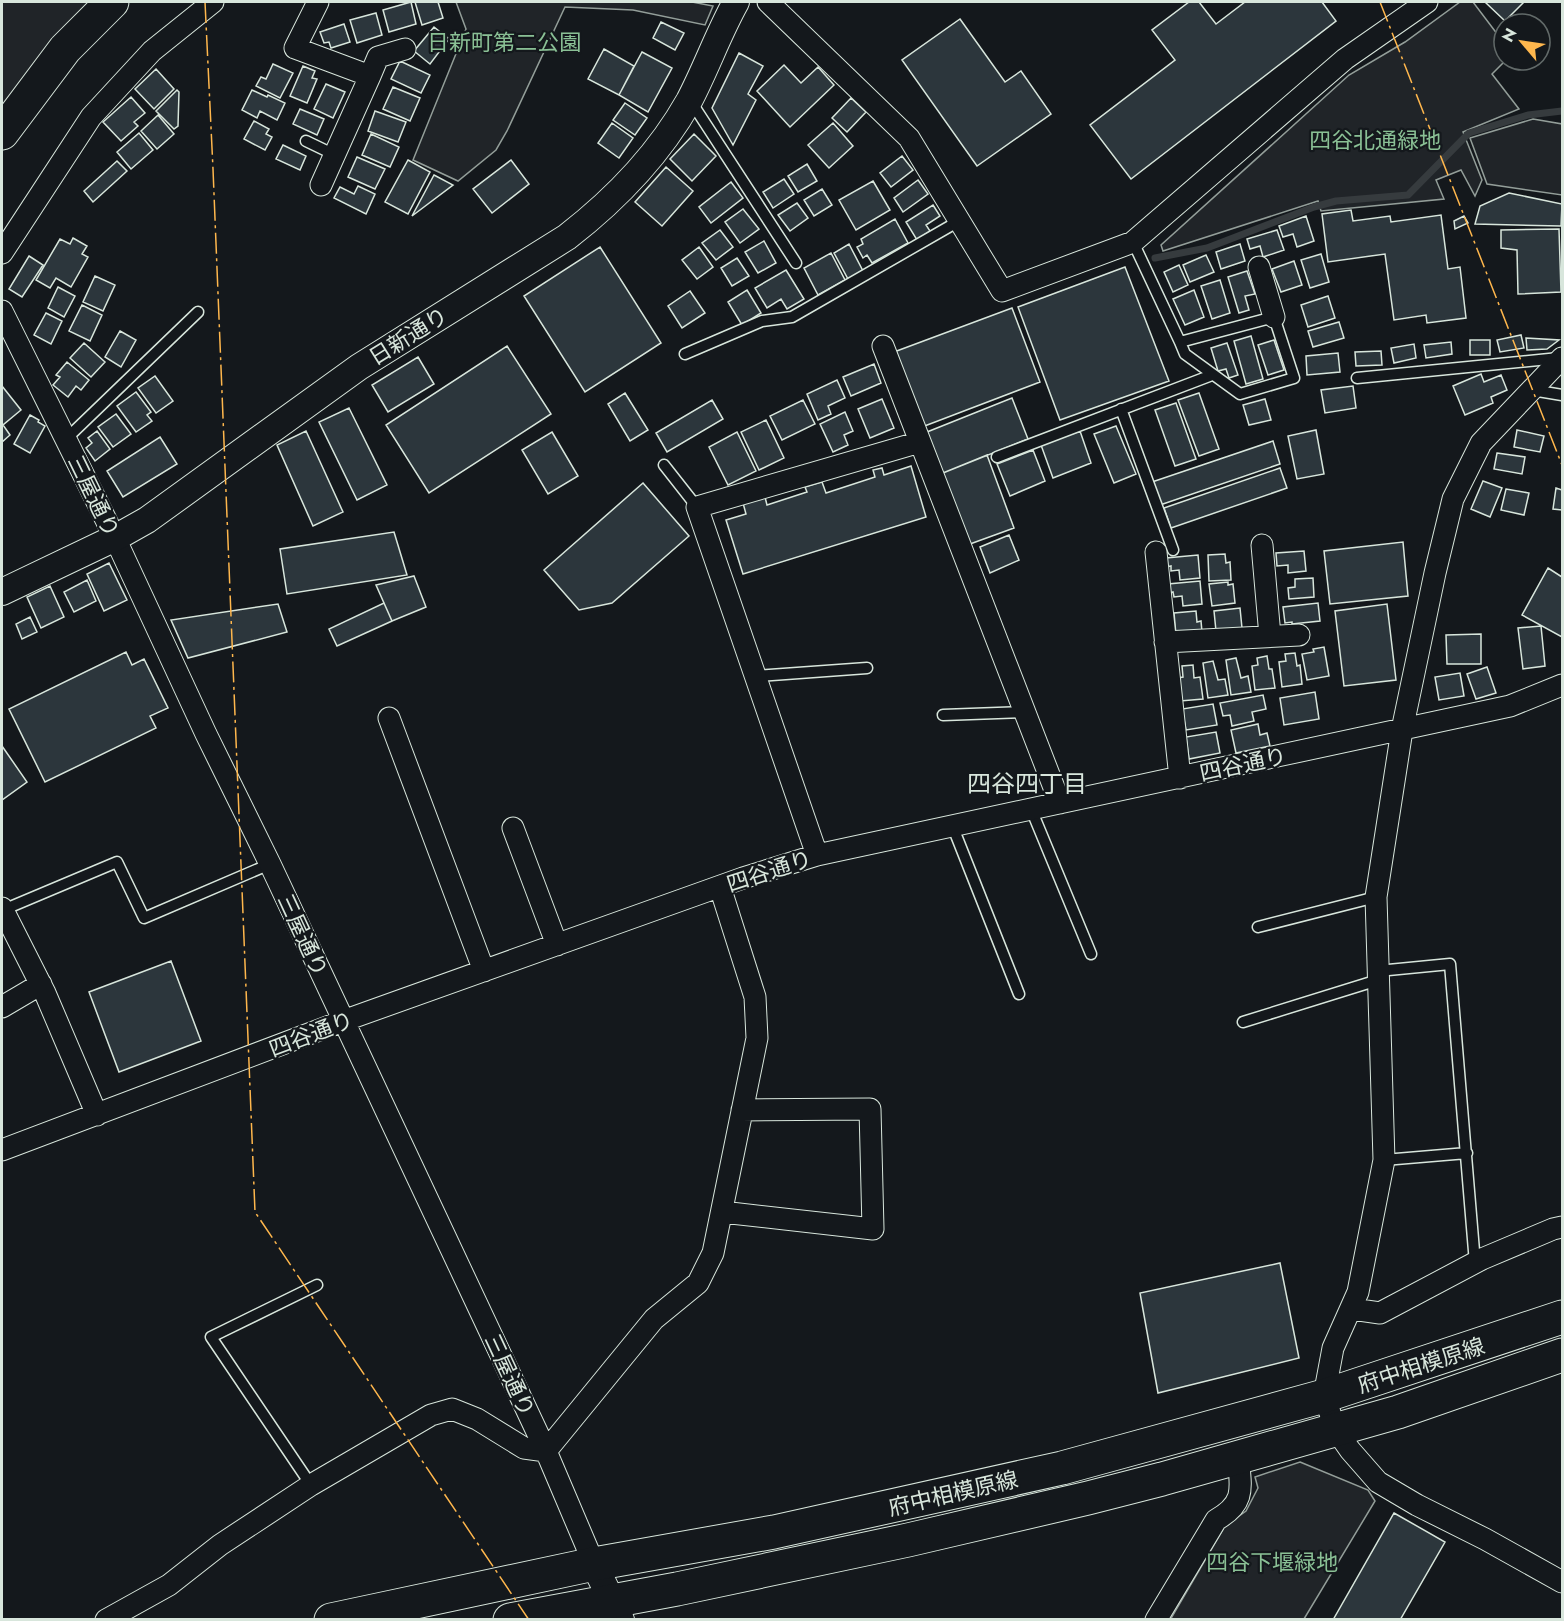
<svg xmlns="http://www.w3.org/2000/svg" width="1564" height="1621" viewBox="0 0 1564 1621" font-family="Jost,'Noto Sans JP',sans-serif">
<rect width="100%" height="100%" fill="#14181c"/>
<path fill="#202428" stroke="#939e99" stroke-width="1.5" d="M2,2H94L2,111Z
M456,2H692L713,6L705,25L633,10L565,7L507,131L496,150L458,181L413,160L466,29Z
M1460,2H1473L1504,43V60H1506L1492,74L1519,109L1463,132L1482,180L1475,196L1461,170L1436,180L1444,199L1321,211L1318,201L1163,251L1161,245L1349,75L1405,42Z
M1533,119L1562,124V195L1487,184L1470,138Z
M1300,1462L1368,1490L1375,1501L1304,1619L1170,1620L1225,1526L1246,1511L1258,1488L1255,1477Z"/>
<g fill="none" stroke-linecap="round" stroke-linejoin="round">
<path stroke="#363b3e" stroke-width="7" d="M1155,258L1207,248L1314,207L1336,201L1408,195L1469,133L1528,115L1562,111"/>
</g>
<path fill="#2c363c" stroke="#d8e6dc" stroke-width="1.5" d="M411,2L416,24L389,32L383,10Z
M415,2H438L443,18L422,25Z
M1189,2H1199L1216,24L1245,2H1322L1336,21L1131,179L1090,125L1175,60L1152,30Z
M1485,2H1524L1505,21Z
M376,13L382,35L357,43L350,20Z
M960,19L1005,82L1021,71L1051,114L977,166L902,60Z
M661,22L684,33L675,50L653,38Z
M344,24L350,42L331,48L329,42L324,43L320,32Z
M434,27L449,39L430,64L414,51Z
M604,49L634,66L619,95L588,79Z
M642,52L672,68L648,112L619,95Z
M739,53L763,66L748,94L756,100L733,145L712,108Z
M400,61L430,75L421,93L391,79Z
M273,64L293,73L280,98L256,86L261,77L266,79Z
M784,65L801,83L818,67L834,85L790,127L757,91Z
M303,66L315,71L312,78L317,79L307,103L290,96Z
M156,69L174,89L154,109L135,89Z
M326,84L345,92L333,118L314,109Z
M393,87L420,98L410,121L383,109Z
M177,90L179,92L178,126L174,129L156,111Z
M252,90L267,97L268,95L285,103L277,120L260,111L257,118L242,110Z
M131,97L145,113L134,122L138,126L121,141L103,122Z
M851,98L866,112L847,132L832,118Z
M625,103L647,118L635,135L613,120Z
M300,109L324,119L317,135L293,124Z
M375,111L406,122L398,142L368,131Z
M158,115L174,134L157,149L141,131Z
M254,121L269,129L266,134L272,137L265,150L244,139Z
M612,123L633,138L619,158L598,143Z
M833,123L853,146L829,168L808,145Z
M139,133L153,150L131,169L117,152Z
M371,134L399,147L390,167L362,155Z
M694,134L716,156L692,181L670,159Z
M283,145L306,156L300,170L276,159Z
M902,156L913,170L891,187L880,173Z
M357,157L385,169L375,189L348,177Z
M408,160L430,172L408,214L385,202Z
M511,160L529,184L492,213L473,189Z
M117,161L127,171L93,202L84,191Z
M807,164L817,181L798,192L788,176Z
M666,167L693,191L662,226L635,202Z
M434,175L453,185L412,216Z
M784,179L794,194L773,208L763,192Z
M918,180L928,194L903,212L894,198Z
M873,181L890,210L856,230L839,200Z
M731,182L743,198L711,223L699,207Z
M358,186L375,194L366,214L334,198L340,187L354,194Z
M822,189L832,205L814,216L804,200Z
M1509,193L1562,204L1561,226L1475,224L1480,206Z
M797,203L808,218L790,231L778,215Z
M933,205L940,216L926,225L930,231L917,240L906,222Z
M743,209L759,229L740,243L725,222Z
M1351,210L1353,221L1390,216L1391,222L1441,215L1448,269L1460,267L1466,318L1427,323L1426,315L1394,320L1385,254L1328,262L1322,214Z
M1306,216L1314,241L1297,247L1293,234L1283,237L1279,226Z
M1464,216L1468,223L1455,229L1454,221Z
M895,219L908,243L872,263L867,255L863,258L857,247L863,244L861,239Z
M1559,229L1561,292L1518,294L1517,250L1501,248V230Z
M720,230L733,247L716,260L702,243Z
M1277,230L1284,250L1263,257L1260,246L1250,249L1247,239Z
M73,238L87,246L82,254L88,257L71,287L56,278L50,288L36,280L60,239L70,244Z
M764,241L776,263L758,273L745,252Z
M849,244L863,271L848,279L834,253Z
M1240,244L1245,261L1221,269L1216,252Z
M600,247L661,343L585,392L524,296Z
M699,247L713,267L697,279L682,260Z
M831,253L845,280L818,295L804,268Z
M1321,254L1329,282L1310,288L1301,260Z
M1206,255L1214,272L1190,282L1183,265Z
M29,256L43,265L22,297L9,289Z
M737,258L749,276L732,286L721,268Z
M1294,261L1302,285L1281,292L1272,269Z
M1179,265L1188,285L1173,292L1164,272Z
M1125,267L1169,381L1060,420L1018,307Z
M786,270L804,299L787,309L781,299L767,308L755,288Z
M1247,271L1255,294L1245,296L1249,310L1239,313L1228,277Z
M95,276L115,285L103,311L83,302Z
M1220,280L1230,313L1212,319L1201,286Z
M58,287L75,296L64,317L48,308Z
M747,290L761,313L742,325L728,302Z
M1194,290L1204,317L1185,325L1173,299Z
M690,291L705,313L682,328L668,306Z
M1328,296L1335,318L1308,327L1301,305Z
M82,305L102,315L90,341L69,331Z
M1012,308L1040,382L922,427L894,352Z
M46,313L62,321L51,344L34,335Z
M1339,322L1344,338L1313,347L1308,331Z
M120,331L136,340L121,367L105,357Z
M1521,335L1524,348L1500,352L1497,340Z
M1251,336L1263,379L1246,384L1234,341Z
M1526,338L1559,340L1547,349L1527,350Z
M1274,340L1284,370L1268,375L1258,345Z
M1470,340H1490V355H1470Z
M1451,342L1452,354L1426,358L1424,345Z
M84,343L105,362L91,377L70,358Z
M1227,343L1238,375L1229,378L1226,369L1218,371L1211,348Z
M1414,344L1416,358L1394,363L1391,348Z
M507,346L551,414L429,493L386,425Z
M1381,351L1382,365L1356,366L1355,352Z
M1338,353L1340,372L1307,375L1306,356Z
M418,357L434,384L388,412L372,385Z
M67,362L89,380L81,390L76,386L68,397L53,385L60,377L56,375Z
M874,364L881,383L851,396L843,377Z
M1481,374L1484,382L1501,375L1507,390L1491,397L1493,403L1465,415L1453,386Z
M155,376L173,401L156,413L138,388Z
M837,380L845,398L828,406L831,414L818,420L807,394Z
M2,386L21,410L3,425L10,435L2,442Z
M1353,386L1356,408L1325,413L1321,390Z
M136,392L151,412L147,415L152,421L136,432L117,406Z
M625,393L648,430L630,441L608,404Z
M1199,393L1219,449L1199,456L1178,400Z
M1012,398L1028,439L943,473L927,432Z
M882,399L894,428L870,438L858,409Z
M1265,399L1271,420L1249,425L1243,405Z
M712,400L723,419L667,452L656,433Z
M803,400L815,424L782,440L770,416Z
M1176,403L1196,459L1175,466L1155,410Z
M349,408L387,485L357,500L319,422Z
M845,412L853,431L844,435L848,445L833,452L820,424Z
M116,414L131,434L113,447L98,427Z
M30,415L39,420L38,422L45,426L30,453L14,444Z
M766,420L784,458L759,470L741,432Z
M1116,426L1136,474L1114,483L1094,434Z
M1316,430L1324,474L1297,479L1288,436Z
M1517,430L1544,436L1540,452L1514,447Z
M97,431L110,449L95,461L86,448L92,443L88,438Z
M306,431L343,512L313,526L277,445Z
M1080,431L1091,463L1053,478L1041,445Z
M552,432L578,476L548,494L522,450Z
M737,432L756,471L728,485L709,447Z
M160,437L177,464L123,497L107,471Z
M1273,441L1280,464L1160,505L1152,482Z
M1033,450L1045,481L1010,496L997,464Z
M1497,453L1525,457L1522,474L1494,469Z
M987,455L1014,528L970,544L943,473Z
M911,466L926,517L743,574L726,520L746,514L743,503L765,497L767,505L807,492L805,487L822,482L826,493L875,477L873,470L882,468L884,475Z
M1280,468L1287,488L1171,528L1164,508Z
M1483,481L1502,488L1490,517L1471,509Z
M643,483L689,536L612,603L579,610L544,570Z
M1556,488L1562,490V510L1553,509Z
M1506,489L1529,493L1524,515L1501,510Z
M394,532L407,575L287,594L280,549Z
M1009,535L1019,560L990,573L980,547Z
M1403,542L1408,596L1330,604L1324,551Z
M1304,551L1306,571L1288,573V565L1277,566L1276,553Z
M1225,554L1226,563L1230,562L1231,580L1209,581L1208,555Z
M1198,555L1200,578L1180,580L1179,570L1171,571V566L1166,567V558Z
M109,563L127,600L104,611L87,574Z
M1548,568L1562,577V637L1522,615Z
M414,576L426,607L392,621L376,585Z
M1313,578L1314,597L1289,599L1288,588L1295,587V579Z
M87,580L96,601L74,612L64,592Z
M1200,581L1202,604L1183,606L1182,596L1174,597L1173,592L1169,593L1168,584Z
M1228,582V585L1233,584L1235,603L1212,606L1209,584Z
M50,586L64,617L41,628L27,597Z
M384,603L392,621L337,646L329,629Z
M1318,603L1320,621L1292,624V622L1285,623L1283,607Z
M278,604L287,632L188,658L171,620Z
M1387,604L1396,680L1344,686L1335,611Z
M1240,608L1242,628L1216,631L1214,611Z
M1196,611L1197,622L1201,621L1202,632L1176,635L1174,613Z
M30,617L37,632L22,639L16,624Z
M1541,626L1545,666L1523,669L1518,628Z
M1481,634V664H1447L1446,635Z
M1324,647L1329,676L1307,680L1302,654L1314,652L1313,649Z
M126,652L132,665L144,659L168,708L150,716L156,728L45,782L9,709Z
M1295,653L1297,666L1300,665L1302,684L1282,687L1279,662L1286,661L1285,654Z
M1267,656L1269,669H1272L1275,688L1255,690L1252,666L1258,665L1257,658Z
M1236,658L1241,678L1248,676L1251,692L1231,695L1226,660Z
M1213,661L1218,680L1225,679L1228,695L1208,698L1203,663Z
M1193,665L1194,678L1200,677L1203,699L1180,701L1177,678L1183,677L1182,666Z
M1487,667L1496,693L1476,699L1467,674Z
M1460,673L1464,696L1439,700L1435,677Z
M1315,692L1319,719L1284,725L1280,698Z
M1263,695L1266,709L1252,712L1254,721L1232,726L1230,715L1223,716L1220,703Z
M1213,704L1217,725L1186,730L1182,709Z
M1258,724L1260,735L1267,733L1270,746L1236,753L1231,730Z
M1216,732L1220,753L1189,759L1186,737Z
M2,746L27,782L2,800Z
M171,961L201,1041L119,1072L89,992Z
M1280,1263L1299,1358L1158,1393L1140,1293Z
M1394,1513L1445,1542L1400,1620H1333Z"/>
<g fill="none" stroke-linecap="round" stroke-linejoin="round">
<defs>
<path id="service" d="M690,100L796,263
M306,141L335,155
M1133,242L1180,342L1274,317L1294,378L1240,394L1185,354L1180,342
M685,354L762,321L792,317L959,221
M1357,378L1559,358
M1532,390L1562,395
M1121,409L1173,550
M66,439L198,312
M997,457L1212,375
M664,465L697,507
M757,676L867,668
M943,715L1024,712
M1031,809L1091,954
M952,825L1019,994
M3,910L117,862L144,918L270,864
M1258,927L1376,897
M1378,971L1450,964L1475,1263
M1243,1022L1378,980
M1384,1160L1467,1153
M311,1485L211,1337L317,1285"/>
<path id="minor" d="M318,2L295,48L370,76L321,185
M768,2L909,138L1002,291L1133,242L1345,59L1427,2
M370,76L378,57L405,49
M2,253L91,117L152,51L213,2
M1259,267L1274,317
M2,311L115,538L206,734L270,864L546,1451L594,1564
M883,346L1060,803
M1562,358L1481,443L1453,499L1435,573L1402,730L1376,897L1384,1160L1358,1292L1333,1348L1324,1396L1336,1430L1350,1450L1378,1482L1417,1505L1485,1539L1562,1582
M1262,545L1270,636
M1156,552L1180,778
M1165,642L1299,635
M389,718L484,971
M513,828L557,945
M817,855L697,507L920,442
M2,908L45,993L97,1115
M2,1007L41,984
M2,1150L343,1021L743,878L817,855L1510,706L1562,685
M722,1212L873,1229L870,1109L742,1110
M1352,1309L1380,1313L1482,1259L1553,1229L1562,1227
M106,1620L169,1585L220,1545L311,1485L431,1415L452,1409L477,1419L524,1448L546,1451L654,1319L698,1283L713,1253L757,1038L755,997L720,887
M1156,1620L1216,1520C1246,1503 1241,1488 1238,1457"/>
<path id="tertiary" d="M2,592L115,538L147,520L359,367L567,237C616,199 658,156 689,101C706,69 718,34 736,2
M594,1564L621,1620"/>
<path id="primary" d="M331,1620L594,1564L774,1532L1062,1468L1324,1396L1562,1317
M510,1620L677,1589L908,1540L1088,1498L1162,1479L1398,1412L1562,1355"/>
<path id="motorway" d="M2,133L65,49L112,2"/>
</defs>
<use href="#service" stroke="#d8e6dc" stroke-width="13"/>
<use href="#minor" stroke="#d8e6dc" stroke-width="23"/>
<use href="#tertiary" stroke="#d8e6dc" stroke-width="28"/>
<use href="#primary" stroke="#d8e6dc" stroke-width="35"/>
<use href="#motorway" stroke="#d8e6dc" stroke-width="35"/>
<use href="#service" stroke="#14181c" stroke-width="10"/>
<use href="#minor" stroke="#14181c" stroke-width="21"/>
<use href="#tertiary" stroke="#14181c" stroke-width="26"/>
<use href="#primary" stroke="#14181c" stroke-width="33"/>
<use href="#motorway" stroke="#14181c" stroke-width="33"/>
<path stroke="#ffb74d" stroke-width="1.5" stroke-dasharray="21 4.5 3 4.5" stroke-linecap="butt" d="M205,2L213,169L255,1212L529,1620
M1380,2L1562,465"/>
</g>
<g text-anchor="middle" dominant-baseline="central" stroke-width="4.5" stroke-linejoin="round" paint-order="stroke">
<g font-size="22" fill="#8ac095" stroke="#14181c">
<text x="504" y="42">日新町第二公園</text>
<text x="1375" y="140">四谷北通緑地</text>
<text x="1272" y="1562">四谷下堰緑地</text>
</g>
<g font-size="22" fill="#d8e6dc" stroke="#14181c">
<text transform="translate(408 336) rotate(-32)">日新通り</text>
<text transform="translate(94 496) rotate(64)">三屋通り</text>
<text transform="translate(1243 764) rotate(-12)">四谷通り</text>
<text transform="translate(769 871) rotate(-18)">四谷通り</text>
<text transform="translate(303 935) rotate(65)">三屋通り</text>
<text transform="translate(311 1034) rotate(-21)">四谷通り</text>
<text transform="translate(1421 1365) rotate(-18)">府中相模原線</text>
<text transform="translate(510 1375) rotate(65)">三屋通り</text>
<text transform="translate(953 1493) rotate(-13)">府中相模原線</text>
</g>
<g font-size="24" fill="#d8e6dc" stroke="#14181c">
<text x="1027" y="783">四谷四丁目</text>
</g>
</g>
<rect width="1564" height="1621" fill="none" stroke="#d8e6dc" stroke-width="6"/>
<g transform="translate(1522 42) rotate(299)"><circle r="28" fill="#14181c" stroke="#626a69" stroke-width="1.5"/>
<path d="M0-4.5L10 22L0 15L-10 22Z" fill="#ffb74d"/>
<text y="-9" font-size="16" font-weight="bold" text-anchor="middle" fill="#d8e6dc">N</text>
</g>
</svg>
